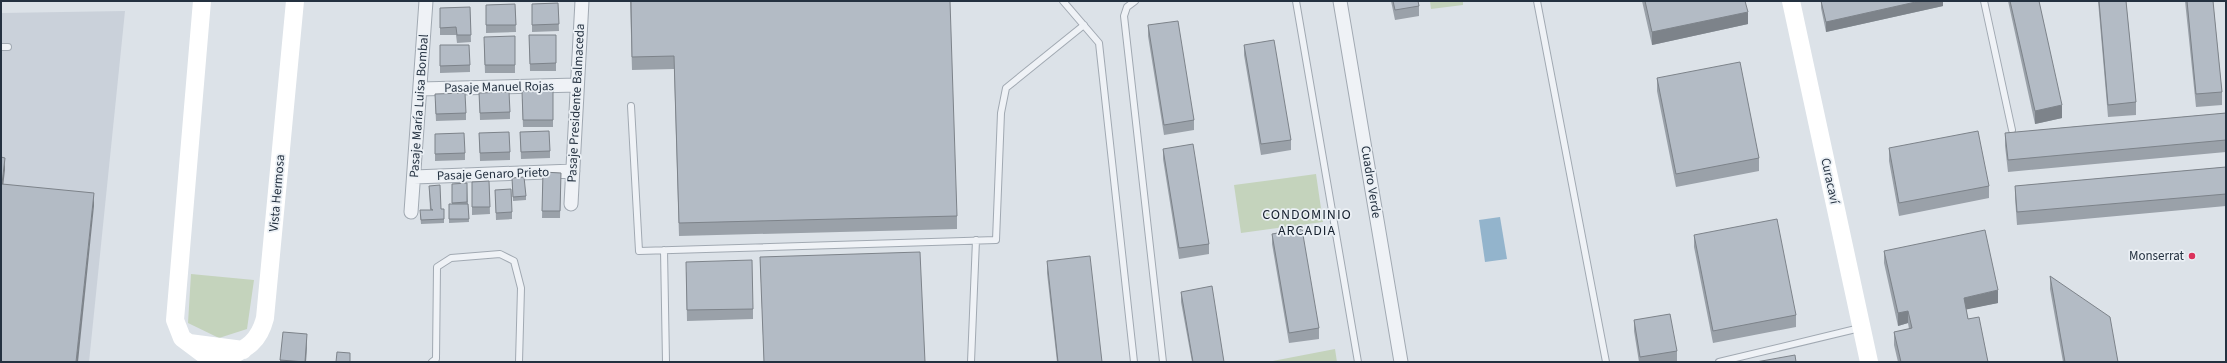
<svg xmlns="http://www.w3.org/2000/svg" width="2227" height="363" viewBox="0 0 2227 363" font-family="'Source Sans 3',sans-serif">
<rect width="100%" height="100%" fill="#dce2e8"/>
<path fill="#cad1da" d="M125,11L89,362H1V13Z"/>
<path fill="#c4d3bc" d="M1430,1H1463V5L1431,9Z
M1316,174L1323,222L1241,233L1234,185Z
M191,274L254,280L247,329L219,338L188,323Z
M1335,349L1337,362H1267Z"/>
<path fill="#93b4cc" d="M1500,217L1507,259L1485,262L1479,220Z"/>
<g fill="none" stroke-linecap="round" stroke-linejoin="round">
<defs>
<path id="lane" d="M1063,1L1099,43L1134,362
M1135,1L1127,7L1124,16L1163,362
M1296,1L1358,362
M1537,1L1606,362
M1984,1L2012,130
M1,47H8
M631,106L639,251L996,240L1001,113L1006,88L1084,25
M664,250L666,362
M432,362L436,359L437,267L451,258L500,254L514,261L521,288L519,362
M971,362L976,240
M1719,362L1860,328"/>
<path id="street" d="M1340,1L1401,362
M420,89L577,85
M414,177L573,171
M571,204L582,1
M411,212L426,1"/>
</defs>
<use href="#lane" stroke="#a1a9b2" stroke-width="8"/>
<use href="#street" stroke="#a1a9b2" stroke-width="15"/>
<use href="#lane" stroke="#eff2f6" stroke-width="6"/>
<use href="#street" stroke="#eff2f6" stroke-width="13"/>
<path stroke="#fff" stroke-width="18" d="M202,1L175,320L182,338L214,362
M1791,1L1869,362
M189,343L243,350
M219,362C242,350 258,346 265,318L295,1"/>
</g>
<path fill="#9aa1a9" d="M630,1L957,216V229L679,236L674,69L632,70Z
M1391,1H1418L1419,6V16L1395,20Z
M1642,1H1745L1748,24L1652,45Z
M1821,1H1943V6L1826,32L1821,8Z
M2008,1H2039L2062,118L2035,124Z
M2098,1H2126L2136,102V115L2108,117Z
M2185,1H2213L2222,92V105L2196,107Z
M558,3L559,31L532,32V4Z
M515,4L516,32L486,33V5Z
M470,7L471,42L457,43L456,35H440V8Z
M1148,25L1194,120V130L1164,135L1148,36Z
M529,35H556V71H530Z
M515,36V73H485L484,44Z
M440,45L470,65V72L440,73Z
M1244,45L1291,140V150L1261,155L1244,55Z
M1657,78L1759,158V171L1676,187L1657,91Z
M553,91V127H523L522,99Z
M479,93L510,112V119L480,120Z
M435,101L466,113V120L436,121Z
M2226,113V152L2008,172L2005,146V133Z
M520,132L550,151V158L521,159Z
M479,133L510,152V160L480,161Z
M435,134L465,153V160L435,161Z
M1889,148L1989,186V198L1899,216L1889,161Z
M1163,149L1209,244V254L1179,259L1163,159Z
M2226,167V206L2017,225L2015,198V186Z
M543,172L561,173L560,218H542Z
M489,181L490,214L472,215V182Z
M512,182L526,196V200L513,201Z
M467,183L469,222L449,223V204H452V184Z
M429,186L441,209L444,219V223L421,224L420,214L430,210Z
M495,190L512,212V219L496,220Z
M1272,234L1319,328V339L1289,343L1272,244Z
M1694,235L1796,315V327L1713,343L1694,247Z
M1884,251L1998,303L1966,309L1968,319L1988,362H1898L1894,345V332L1909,329L1908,323L1898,326L1884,263Z
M760,257L925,362H764Z
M1047,261L1102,362H1057L1047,273Z
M686,272L753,309V319L687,321Z
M2050,276L2118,362H2063L2050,289Z
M1181,292L1224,362H1192L1181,302Z
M1634,320L1677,351V361L1669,362H1639L1634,331Z
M307,341L306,362H280V360Z"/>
<path fill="#7d838a" d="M1920,1H1943V6L1826,32V22Z
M1748,12V24L1652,45V32Z
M2062,105V118L2035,124V111Z
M5,158V170L2,196V184Z
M94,193V206L78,362H76Z
M1998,290V303L1964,310V298Z
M1908,311V323L1898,326V313Z
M307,334V341L306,362H305Z"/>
<path fill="#b3bbc5" stroke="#7d838a" d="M631,1H950L957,216L679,223L674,56L632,57Z
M1393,1H1418L1419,6L1395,10Z
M1645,1H1745L1748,12L1652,32Z
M1821,1H1920L1826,22Z
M2010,1H2039L2062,105L2035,111Z
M2099,1H2126L2136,102L2108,105Z
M2187,1H2213L2222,92L2196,94Z
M558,3L559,24L532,25V4Z
M515,4L516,25H486V5Z
M470,7L471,35H457L456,27L440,28V8Z
M1178,21L1194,120L1164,125L1148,25Z
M529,35H556V63L530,64Z
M515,36V65H485L484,37Z
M1274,40L1291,140L1261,144L1244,45Z
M440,45H469L470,65L440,66Z
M1740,62L1759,158L1676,174L1657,78Z
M522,91H553V120H523Z
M509,92L510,112L480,113L479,93Z
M465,93L466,113L436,114L435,94Z
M2226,113V140L2008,160L2005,133Z
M549,131L550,151L521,152L520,132Z
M1978,131L1989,186L1899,203L1889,148Z
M509,132L510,152L480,153L479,133Z
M464,133L465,153L435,154V134Z
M1193,144L1209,244L1179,248L1163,149Z
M1,157L5,158L2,184L94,193L76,362H1Z
M2226,167V194L2017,212L2015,186Z
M543,172L561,173L560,211H542Z
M524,177L526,196L513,197L512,178Z
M489,181L490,207H472V182Z
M467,183V202L452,203V184Z
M440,185L441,209H444V219L421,220L420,210H433L431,209L429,186Z
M511,189L512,212L496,213L495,190Z
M449,204H468L469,219H449Z
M1777,219L1796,315L1713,331L1694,235Z
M1302,229L1319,328L1289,333L1272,234Z
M1985,230L1998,290L1964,298L1968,319L1979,317L1988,362H1901L1894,332L1912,328L1908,311L1898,313L1884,251Z
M920,252L925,362H764L760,257Z
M1090,256L1102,362H1058L1047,261Z
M752,260L753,309L687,310L686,262Z
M2050,276L2110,317L2118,362H2065Z
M1212,286L1224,362H1193L1181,292Z
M1670,314L1677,351L1640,357L1634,320Z
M283,332L307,334L305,362L280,360Z
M337,352L350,353V362H336Z
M1795,355L1796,362H1756Z"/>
<circle fill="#db325b" stroke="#ebf0f5" stroke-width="1.5" cx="2192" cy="256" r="4"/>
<g text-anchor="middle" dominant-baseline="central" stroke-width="3.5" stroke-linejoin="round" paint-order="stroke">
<g font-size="13" fill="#243140" stroke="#ebf0f5">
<text transform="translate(499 87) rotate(-1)">Pasaje Manuel Rojas</text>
<text transform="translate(576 103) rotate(-87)">Pasaje Presidente Balmaceda</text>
<text transform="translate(419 106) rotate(-86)">Pasaje María Luisa Bombal</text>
<text transform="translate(493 174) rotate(-2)">Pasaje Genaro Prieto</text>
<text transform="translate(1830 181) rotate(78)">Curacaví</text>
<text transform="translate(1371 182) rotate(81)">Cuadro Verde</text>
<text transform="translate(277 193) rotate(-85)">Vista Hermosa</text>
</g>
<g font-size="13" fill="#243140" stroke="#ebf0f5" text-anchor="end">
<text x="2184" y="256">Monserrat</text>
</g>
<g font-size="14" letter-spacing="1" fill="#172230" stroke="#ebf0f5">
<text x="1307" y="215">CONDOMINIO<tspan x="1307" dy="16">ARCADIA</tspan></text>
</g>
</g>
<rect width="2227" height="363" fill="none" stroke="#243140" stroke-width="4"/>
</svg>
